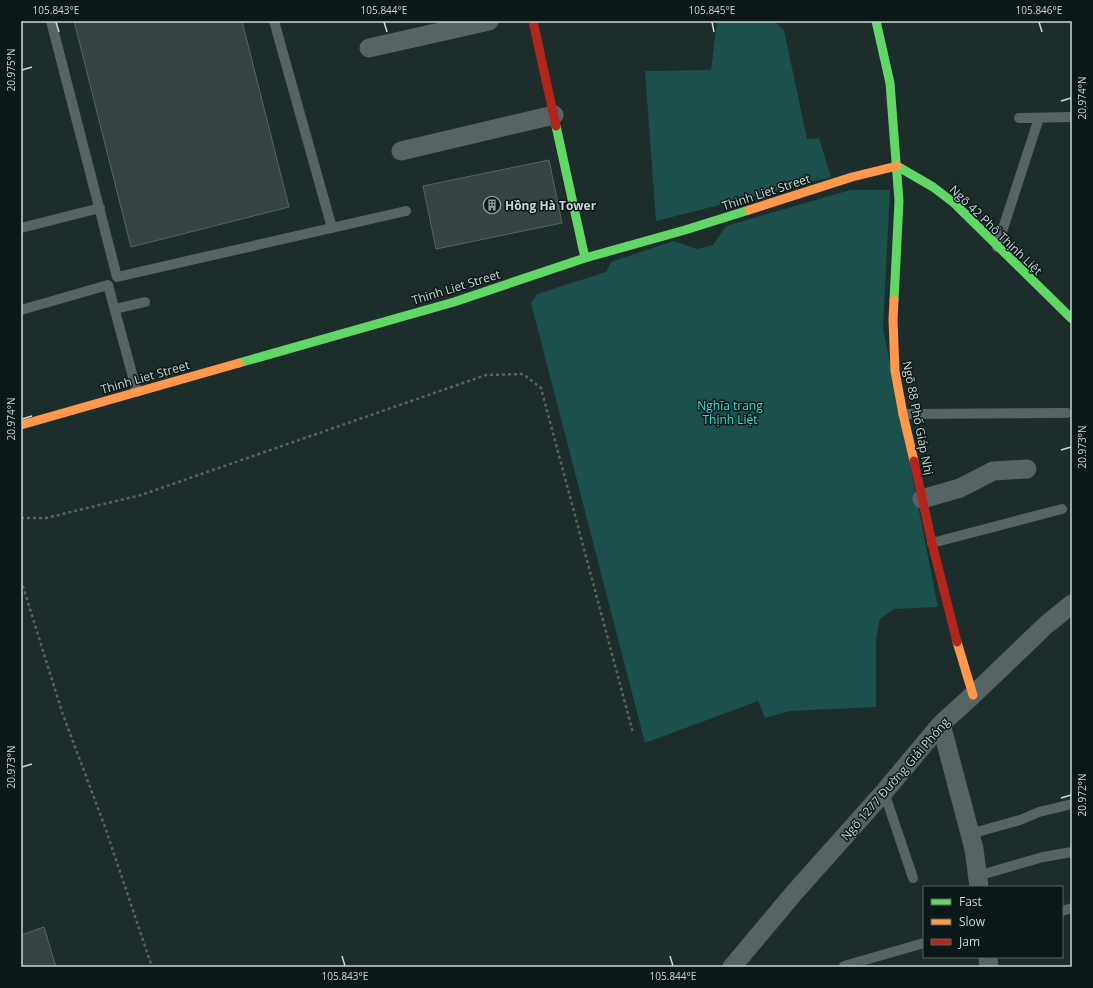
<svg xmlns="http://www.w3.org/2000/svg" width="1093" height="988" viewBox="0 0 1093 988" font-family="'Open Sans',sans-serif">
<rect width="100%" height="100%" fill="#1c2d2b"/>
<path fill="#1b504d" d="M717,21H774L784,30L807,139L819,138L831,177L656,221L645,71L711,70Z
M850,190H890L883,328L938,607L894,609L880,619L876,639V707L790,711L765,718L758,701L645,743L531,303L537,294L606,272L611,262L674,241L697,249L713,245L726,226Z"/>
<path fill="#354342" stroke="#566563" d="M74,21H242L289,207L131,247Z
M549,160L562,223L436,249L423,186Z
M44,927L56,967H21V935Z"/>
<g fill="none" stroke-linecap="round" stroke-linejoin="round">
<path stroke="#596464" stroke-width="2.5" stroke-dasharray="3 3" stroke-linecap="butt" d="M21,518H46L141,495L486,375L523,374L541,388L633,733
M21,580L62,712L105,827L152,967"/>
<path stroke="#586463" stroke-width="10" d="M51,21L117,277L406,211
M274,21L332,228
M1019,118L1072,117
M21,228L100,208
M997,247L1039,118
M115,309L145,302
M21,310L108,285L137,392
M903,414L1067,413
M932,543L1062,509
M884,792L913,878
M970,834L1020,820L1039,812L1072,804
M977,876L1043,857L1072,852
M1062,911L1072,908
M844,966L924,943"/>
<path stroke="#586463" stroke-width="19" d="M369,48L489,21
M401,151L554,115
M922,499L960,488L993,471L1027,469
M941,724L974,849L979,887
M988,957L989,967
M732,967L794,893L884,792L941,724L973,695L1046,625L1072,604"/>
<path stroke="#63d668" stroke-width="9" d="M876,21L890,83L899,201L894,300
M556,126L585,258
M897,166L933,187L954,203L1072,319
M239,363L454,302L585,258L685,230L749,210"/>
<path stroke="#ff974d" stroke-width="9" d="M749,210L852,177L897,166
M894,300L893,320L895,371L903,414L914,461
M21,425L239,363
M957,642L973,695"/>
<path stroke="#b3261e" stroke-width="9" d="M533,21L556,126
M914,461L932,543L957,642"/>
</g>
<path fill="none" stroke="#c9d9d7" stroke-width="1.5" d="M56,22L59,32M384,22L387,32M712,22L714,32M1039,22L1042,32M22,70L32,67M1061,101L1071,98M22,419L32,416M1061,450L1071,447M22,767L32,764M1061,798L1071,795M342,956L345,966M670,956L673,966"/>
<defs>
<symbol id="building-ring" viewBox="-11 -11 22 22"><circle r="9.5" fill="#0c1817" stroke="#8c9d9b" stroke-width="1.5"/><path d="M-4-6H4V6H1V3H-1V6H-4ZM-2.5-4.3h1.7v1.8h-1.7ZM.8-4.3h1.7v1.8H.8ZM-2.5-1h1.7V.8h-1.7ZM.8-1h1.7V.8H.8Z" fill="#8c9d9b"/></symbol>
</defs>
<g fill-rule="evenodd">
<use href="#building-ring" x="482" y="195" width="20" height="20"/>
</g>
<g text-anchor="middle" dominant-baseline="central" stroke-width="3" stroke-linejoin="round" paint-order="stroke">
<g font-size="12" fill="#c9d9d7" stroke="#0c1817">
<text transform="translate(766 192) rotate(-18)">Thinh Liet Street</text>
<text transform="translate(996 230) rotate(44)">Ngõ 42 Phố Thịnh Liệt</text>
<text transform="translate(456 287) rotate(-17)">Thinh Liet Street</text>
<text transform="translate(145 377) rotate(-16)">Thinh Liet Street</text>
<text transform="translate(918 418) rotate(79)">Ngõ 88 Phố Giáp Nhị</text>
<text transform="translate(895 779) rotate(-49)">Ngõ 1277 Đường Giải Phóng</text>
</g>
<g font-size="12" font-weight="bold" fill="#c9d9d7" stroke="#0c1817" text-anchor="start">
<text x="505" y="205">Hồng Hà Tower</text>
</g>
<g font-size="12" fill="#31e1d9" stroke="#0c1817">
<text x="730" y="405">Nghĩa trang<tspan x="730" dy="14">Thịnh Liệt</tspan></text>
</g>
</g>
<rect width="1093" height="988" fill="none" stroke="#0c1817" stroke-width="44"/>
<rect x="923" y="886" width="140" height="72" fill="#0c1817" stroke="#586564"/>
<rect x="931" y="899" width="20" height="6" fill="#63d668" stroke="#586564"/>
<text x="959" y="906" font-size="12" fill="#c9d9d7">Fast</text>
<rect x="931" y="919" width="20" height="6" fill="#ff974d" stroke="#586564"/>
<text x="959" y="926" font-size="12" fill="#c9d9d7">Slow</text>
<rect x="931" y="939" width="20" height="6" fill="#b3261e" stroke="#586564"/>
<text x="959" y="946" font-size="12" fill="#c9d9d7">Jam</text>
<rect x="22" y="22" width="1049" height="944" fill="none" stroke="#c9d9d7" stroke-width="1.5"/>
<g font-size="10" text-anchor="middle" fill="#c9d9d7">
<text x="56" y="14">105.843°E</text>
<text x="384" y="14">105.844°E</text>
<text x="712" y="14">105.845°E</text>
<text x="1039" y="14">105.846°E</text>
<text transform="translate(11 70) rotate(-90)" y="4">20.975°N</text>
<text transform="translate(1082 98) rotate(-90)" y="4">20.974°N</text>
<text transform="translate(11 419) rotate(-90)" y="4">20.974°N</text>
<text transform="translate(1082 447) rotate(-90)" y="4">20.973°N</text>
<text transform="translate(11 767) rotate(-90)" y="4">20.973°N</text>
<text transform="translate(1082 795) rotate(-90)" y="4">20.972°N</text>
<text x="345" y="980">105.843°E</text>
<text x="673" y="980">105.844°E</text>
</g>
</svg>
